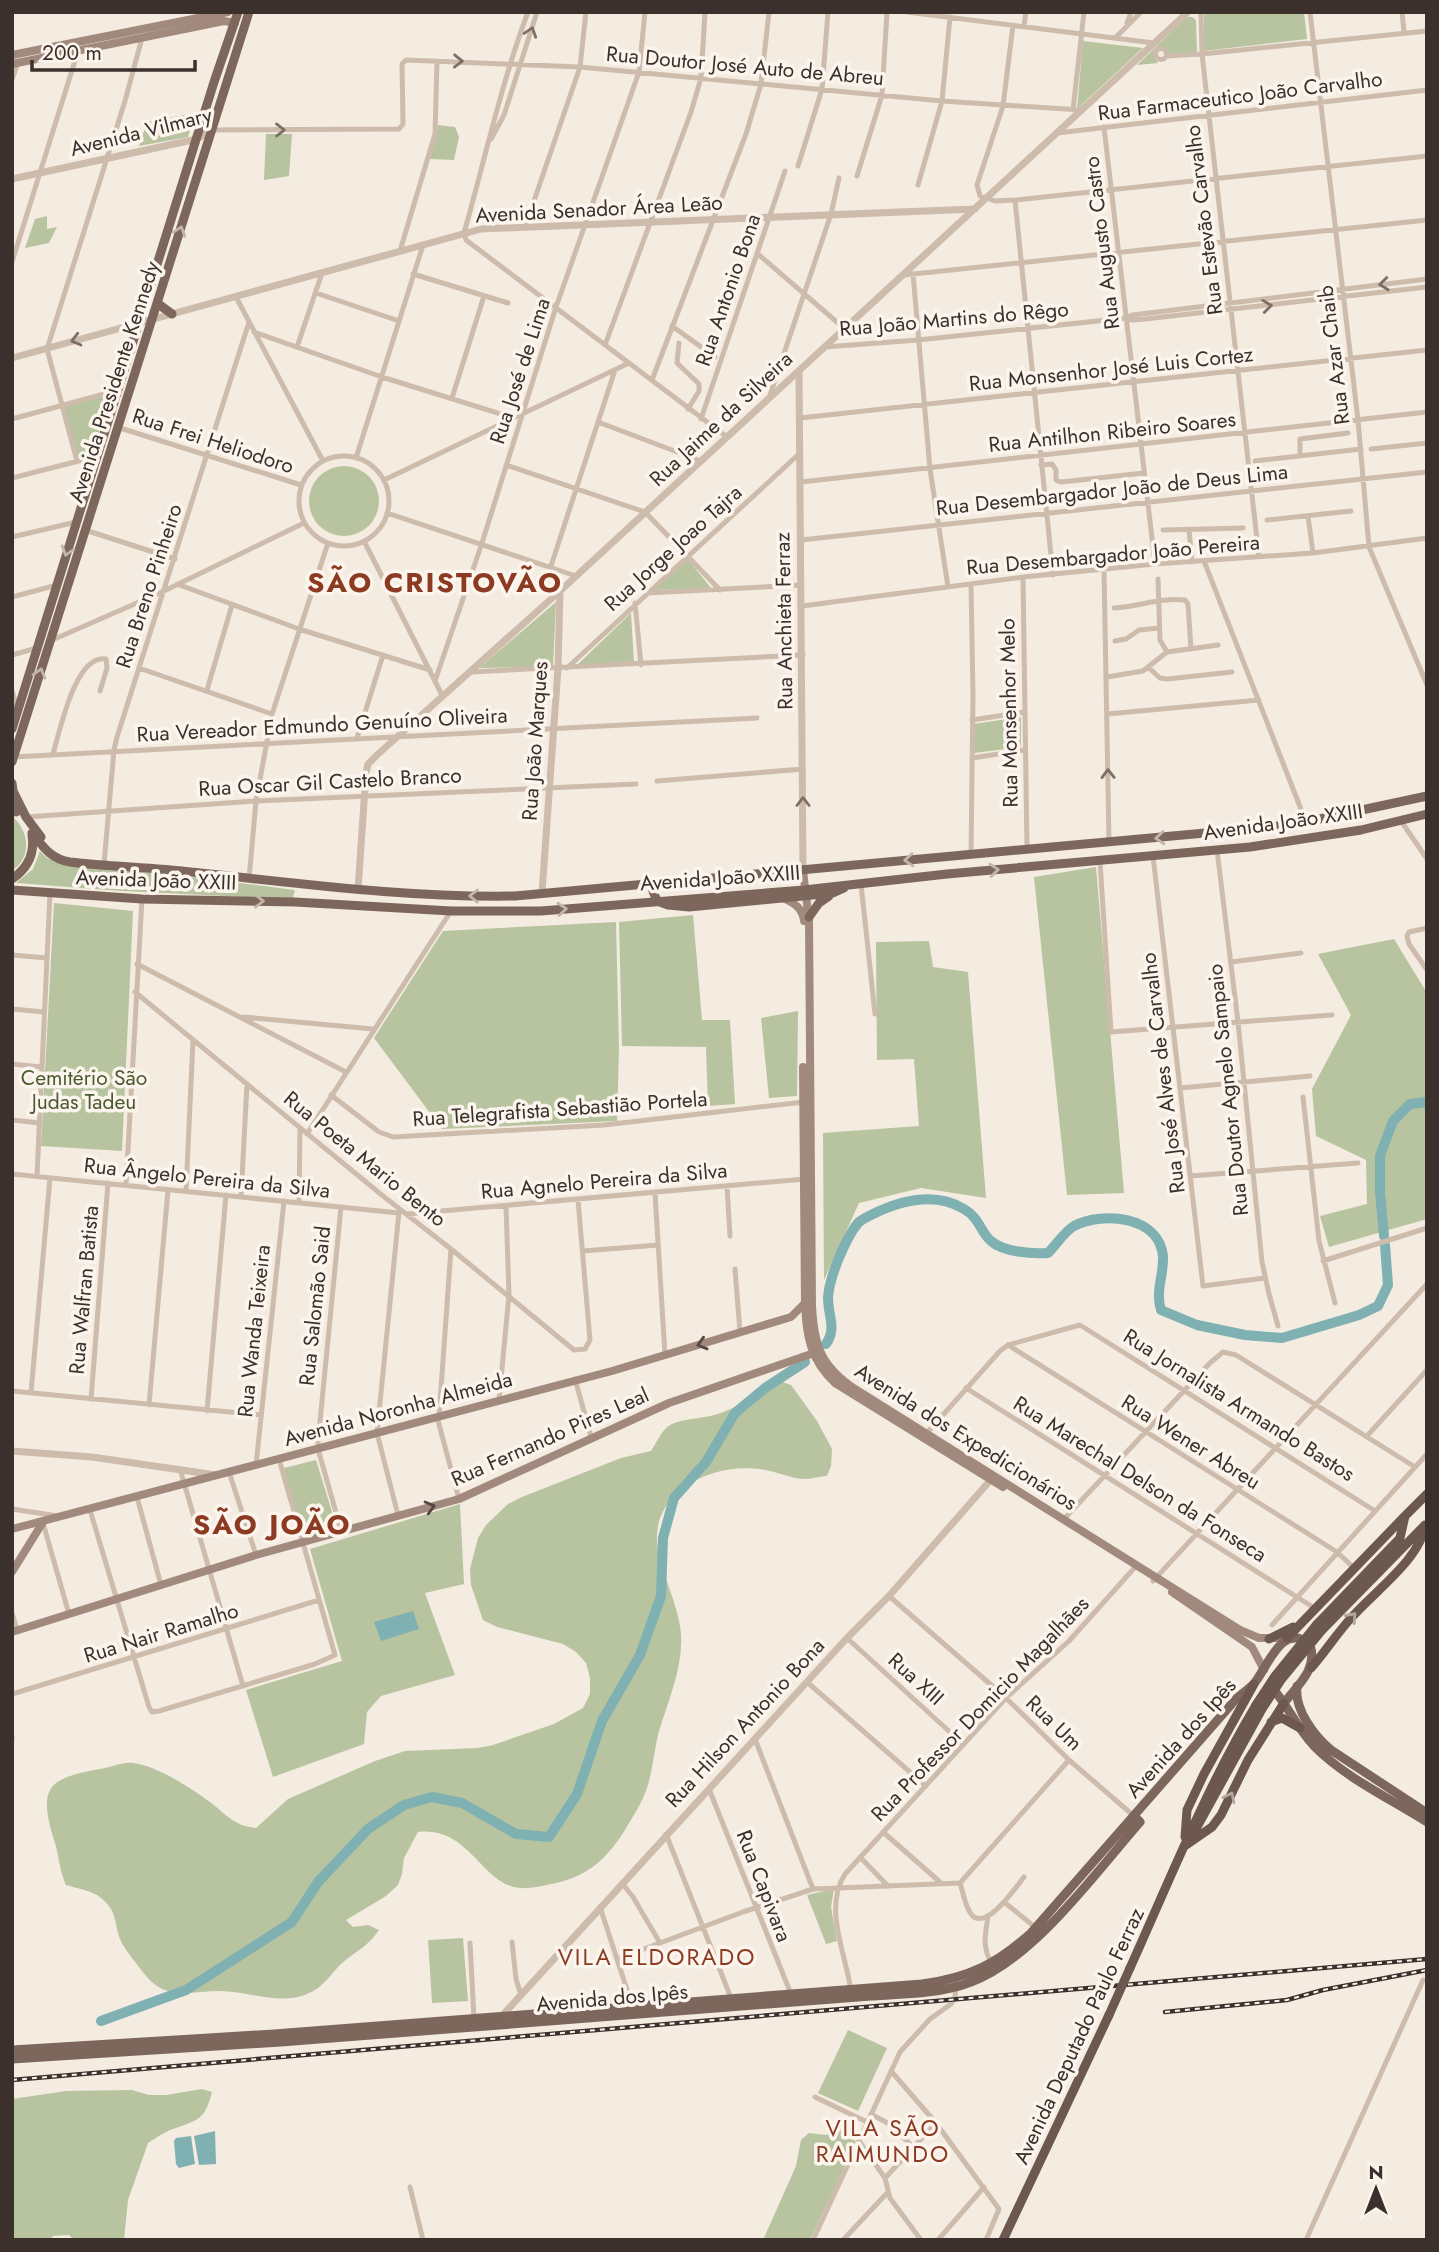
<svg xmlns="http://www.w3.org/2000/svg" width="1439" height="2252" viewBox="0 0 1439 2252" font-family="Jost,sans-serif">
<rect width="100%" height="100%" fill="#f4ebe1"/>
<path fill="#b8c4a0" d="M1204,12H1304L1307,39L1204,51Z
M1187,17H1192L1196,20L1197,52L1169,54L1166,49L1159,47L1153,54L1158,63L1137,65Z
M1083,41L1143,48L1077,109Z
M195,113L188,137L139,146L147,122Z
M438,125L455,127L459,137L454,160L430,159Z
M266,134H292L289,176L264,180Z
M47,216V229L57,227L49,243L25,248L35,219Z
M119,390L98,452L77,458L62,405Z
M309 501a35 35 0 1 1 70 0a35 35 0 1 1-70 0Z
M687,558L711,588L654,590Z
M556,602L553,667L479,668Z
M631,613L634,663L575,667Z
M1021,717V747L974,753L973,724Z
M12,816C30,832 32,857 12,871Z
M40,851L47,858L68,866L178,875L295,890L293,898L286,899L122,891L16,883L33,869Z
M1096,867L1124,1193L1067,1195L1034,877Z
M54,903L133,911L122,1151L41,1146Z
M693,915L702,1020H730L735,1104L708,1106L706,1047L622,1046L619,922Z
M616,922L619,1049L617,1121L442,1129L374,1038L443,931Z
M1394,939L1427,993V1219L1329,1247L1320,1216L1367,1204L1366,1160L1316,1136L1312,1089L1351,1015L1318,954Z
M929,941L933,967L968,972L986,1198L921,1188L859,1203L824,1280L823,1133L919,1126L914,1059L877,1060L876,942Z
M798,1011L797,1096L769,1098L761,1018Z
M782,1382L791,1385L817,1421L832,1449L831,1466L827,1476C820,1476 813,1479 806,1479C792,1479 778,1472 765,1470C738,1465 706,1471 684,1488C627,1531 677,1582 681,1634C683,1667 669,1699 659,1731C654,1750 653,1769 647,1788C642,1803 633,1816 625,1830C608,1857 589,1876 556,1883C546,1885 531,1889 520,1888C481,1885 470,1826 418,1832L404,1858L402,1874L398,1885L386,1896L346,1920L353,1927L368,1925L379,1930C367,1948 355,1951 340,1965C333,1972 326,1982 318,1988C286,2010 253,1991 219,1991C196,1991 172,1999 153,1983C146,1977 128,1953 123,1945C112,1926 121,1911 97,1895C88,1890 76,1888 66,1885C60,1873 59,1857 55,1843C38,1789 45,1778 101,1769C112,1767 122,1762 133,1763C156,1765 192,1789 210,1802C227,1815 234,1826 256,1828L288,1799L375,1761L405,1751L478,1748L493,1745L554,1724L583,1708L590,1694V1678L586,1663L576,1652L563,1644L497,1627L483,1620L471,1585L470,1569L478,1538L486,1525L508,1504L522,1497L621,1458L651,1451C657,1442 661,1431 670,1425C683,1418 704,1419 718,1414C741,1406 760,1394 782,1382Z
M316,1460L337,1528L303,1539L284,1468Z
M460,1504L464,1584L425,1593L455,1675L381,1696L367,1712L364,1744L273,1777L246,1690L342,1661L310,1549Z
M834,1889L831,1907L837,1941L826,1944L807,1895Z
M463,1938L468,2001L432,2003L428,1940Z
M848,2030L887,2048L858,2111L818,2093Z
M202,2089L212,2092C205,2120 198,2120 173,2129C164,2132 156,2138 148,2143L128,2200L124,2240H74L69,2235L53,2236L51,2240H12V2099L66,2091L132,2090L149,2095H166Z
M837,2129C847,2129 852,2133 856,2143L810,2240H763L796,2166L801,2140L809,2133L826,2135Z"/>
<path fill="#7fb0b2" d="M413,1611L419,1629L381,1641L374,1622Z
M215,2131L216,2164L199,2165L194,2136Z
M191,2136L195,2164L179,2168L176,2164L174,2141L176,2138Z"/>
<g fill="none" stroke-linecap="round" stroke-linejoin="round">
<path stroke="#7fb0b2" stroke-width="10" d="M1384,1236L1380,1192V1156L1393,1121L1410,1104L1427,1102
M826,1344C837,1328 828,1316 828,1298C829,1278 845,1239 858,1223C861,1220 867,1217 871,1215C899,1201 934,1191 964,1209C980,1218 980,1232 991,1241C1003,1252 1032,1254 1048,1253C1056,1245 1065,1231 1074,1226C1103,1211 1159,1216 1163,1256C1164,1275 1155,1291 1161,1310L1197,1325L1245,1335L1282,1338L1359,1315L1378,1306L1388,1285L1385,1245
M101,2021L186,1990L292,1922L318,1882L368,1829L404,1805L432,1797L462,1803L516,1834L549,1837L577,1794L602,1721L640,1655L661,1596L663,1538L674,1498L706,1462L735,1413L765,1388L805,1362"/>
<path stroke="#cdbbac" stroke-width="5" d="M528,12C501,84 485,159 464,233L466,240L727,437
M907,12L1154,43
M1201,12L1202,54L1259,557
M1310,12L1358,420L1369,547L1427,685
M1402,12L1404,32
M1127,23L1131,12
M1013,25L1003,106L977,185L980,196L995,201L1015,200L1427,156
M1024,26L1026,12
M1115,38L1141,12
M1155.5 54a5.5 5.5 0 1 1 11 0a5.5 5.5 0 1 1-11 0Z
M1166,56L1202,54L1427,31
M12,80L18,63
M1073,110L1084,12
M1104,127L1155,564
M212,130L399,129L403,124L402,64L406,60L580,67L942,101L1081,110
M1057,133L1427,90
M491,139L504,115L537,12
M798,166L822,89L828,12
M857,176L882,95L887,12
M918,185L942,101L950,17
M1015,200L1053,575
M525,227L580,67L586,12
M400,251L435,134L437,61
M758,254L845,329
M12,262L79,48
M413,274L508,303
M913,274L930,469L948,587
M904,275L1427,220
M316,293L399,321
M236,297L323,461
M1126,318L1133,320L1145,319L1427,287
M672,326L715,357
M254,332L382,377L514,418
M679,343L677,363L699,384V391L688,409
M605,345L691,112L701,78L705,12
M297,347L322,273
M825,347L918,340L1126,318L1132,315L1427,279
M652,380L746,134L761,84L769,12
M452,398L484,296
M769,398L831,214L839,178
M800,418L1427,350
M12,419L119,390
M701,419L785,171
M598,422L701,461
M117,427L301,485
M1371,449L1427,443
M1300,456V439L1348,433
M299 501a45 45 0 1 1 90 0a45 45 0 1 1-90 0Z
M356,458L423,245
M77,461L47,349L125,101L142,38
M1255,461L1361,449
M506,465L645,512L720,590
M1041,465L1052,464L1056,470V480L1061,482L1144,473
M12,478L98,456
M384,480L629,363
M801,482L1427,412
M387,513L576,576
M1308,516L1313,553
M1267,520L1351,511
M85,530L175,559
M1163,530L1243,528
M1189,530L1192,562
M12,537L76,522
M801,540L1427,472
M364,541L442,695
M1204,561L1306,822
M551,566L615,370
M1104,569L1109,842
M1023,577L1027,849
M1158,579L1160,640L1167,652
M177,584L299,629L430,670
M647,593L801,585
M12,597L57,585
M635,603L641,665
M802,606L1023,577L1155,564L1313,553L1427,538
M1114,608C1138,607 1160,597 1185,600L1188,604L1191,649
M50,641L162,592L304,523
M1115,641L1126,639L1139,630L1159,628
M12,655L37,648
M139,668L272,714
M567,668L799,454
M1149,668L1160,678L1167,679L1232,672
M470,672L803,655
M1107,677L1143,671L1167,652L1218,645
M435,681L482,543L556,307L639,72L645,12
M207,690L232,605
M12,691L17,707
M1107,714L1259,700
M972,720L1024,712
M357,738L383,655
M53,754C60,731 75,654 106,659L107,668L100,691
M13,757L757,718
M972,758L1024,750
M657,781L803,769
M26,817L256,801L636,784
M1401,821L1427,859
M1217,850L1238,1022L1262,1262L1269,1294L1278,1326
M971,855L973,696L971,584
M1153,856L1203,1286L1265,1278
M1100,861L1111,1032L1332,1015
M104,864L114,750L117,737L249,322
M249,879L256,801L272,714L328,543
M861,884L875,1014
M1427,928L1409,932L1407,936L1409,944L1427,970
M12,955L47,958
M1231,962L1301,953
M137,964L346,1072
M135,992L383,1196L451,1249L574,1350L585,1349L590,1340L578,1200
M12,1009L44,1012
M244,1017L373,1029
M12,1064L41,1067
M1180,1088L1310,1076
M331,1095L379,1132L393,1137L604,1125L804,1102
M1303,1097L1319,1241L1335,1303
M12,1120L39,1123
M307,1134L451,911
M12,1174L399,1213
M37,1176L50,893
M1190,1176L1358,1163
M126,1185L142,899
M727,1186L730,1236
M186,1191L193,1040
M655,1193L665,1355
M241,1197L247,1084
M299,1202L300,1129
M341,1207L318,1442V1449L341,1530
M407,1214L805,1179
M583,1251L658,1245
M1323,1261L1427,1228
M735,1269L740,1332
M1008,1345L1337,1552L1354,1568
M575,1379L591,1437
M966,1388L1316,1609
M12,1391L261,1415
M31,1393L50,1178
M91,1399L108,1183
M499,1400L509,1295L506,1206
M149,1405L168,1190
M207,1411L226,1195
M437,1417L459,1499
M439,1417L451,1249
M925,1435L1000,1351L1008,1345L1080,1325L1375,1511
M1367,1436L1427,1370
M256,1465L284,1201
M180,1469L243,1686
M229,1472L256,1555
M137,1497L161,1585
M12,1509L58,1516
M90,1510L149,1707L152,1712L159,1711L315,1664L335,1655L279,1459
M398,1515L377,1433L399,1212
M1064,1519L1210,1363L1223,1352L1236,1355L1415,1467
M43,1523L69,1614
M1153,1581L1427,1284
M889,1596L1006,1698L1069,1760L1134,1816
M12,1613L17,1630
M1272,1625L1427,1454
M847,1638L963,1744
M807,1682L926,1786
M12,1694L319,1600
M12,1737V1740
M755,1739L813,1889
M709,1789L791,1994
M883,1832L940,1882
M666,1834L731,1998
M860,1857L888,1886
M622,1883L633,1897L660,1943
M960,1883L1069,1760
M960,1883C963,1892 965,1906 971,1914C985,1933 1016,1887 1024,1877
M1004,1902L1036,1928
M600,1907L632,2005
M988,1917C985,1934 982,1948 992,1964
M512,1942L516,1979L521,1995
M470,1943L474,2018
M617,1959L743,1912L813,1889L960,1883
M851,1991C846,1954 823,1908 845,1874L1006,1698L1069,1641L1137,1565
M891,2071L936,2123L999,2209L986,2240
M815,2097L867,2122
M871,2114L891,2125L913,2147
M859,2141L885,2178L890,2198L921,2240
M885,2178L936,2123
M410,2187L423,2240
M813,2240L900,2052L930,2019L951,2004L955,1997L956,1987
M843,2240L888,2192
M938,2240L984,2187
M1306,2240L1423,1980"/>
<path stroke="#cdbbac" stroke-width="7" d="M12,179L197,139L212,130
M12,358L481,229L975,209
M799,371L803,871
M358,890L366,773L368,764L377,755L560,591L1188,12
M542,893L558,668L560,591
M12,1451L92,1457L216,1475
M500,2018L847,1638L889,1596L994,1476"/>
<path stroke="#a18a7d" stroke-width="8" d="M12,55L228,12
M12,64L224,21L235,23
M803,871L809,920L812,1306C814,1346 821,1366 855,1389L1240,1630L1259,1638H1287
M783,898C795,903 803,909 804,921
M803,1067L805,1302C806,1335 810,1360 835,1383L1003,1487
M12,1529L612,1371L791,1317L804,1304
M12,1572L43,1522
M1172,1592L1252,1647L1264,1670
M12,1632L256,1555L459,1499L669,1403L814,1353"/>
<path stroke="#7d675c" stroke-width="9" d="M157,303L172,314
M12,729L214,82L238,12
M12,762L249,12
M12,783L16,812
M13,791L26,817L41,837
M32,833C43,847 51,859 70,862C110,867 151,867 191,872C299,883 406,898 515,896L1271,827L1301,823L1427,796
M12,879C28,868 35,854 32,835
M659,884L653,891L657,901L668,905L689,907L833,893L844,888
M12,890L142,899L295,902L451,911H541L804,890L947,874L1250,847L1361,830L1427,814
M809,917L819,903L829,896
M1270,1685C1287,1704 1297,1728 1314,1746C1344,1777 1391,1799 1427,1822
M1297,1686C1294,1709 1314,1736 1331,1750L1427,1813
M12,2050L274,2034L922,1984C969,1978 996,1964 1031,1933L1236,1699C1242,1693 1251,1688 1256,1681C1269,1663 1284,1621 1310,1645C1318,1669 1298,1685 1284,1703
M12,2059L281,2042L871,1996C904,1994 940,1994 971,1982C1034,1959 1096,1872 1140,1822L1134,1816"/>
<path stroke="#6c584f" stroke-width="9" d="M1317,1624L1400,1538L1405,1516L1427,1494
M1323,1629L1425,1525
M1287,1638L1404,1517
M1269,1639L1293,1627
M1311,1668C1326,1651 1337,1633 1352,1617C1375,1591 1421,1558 1425,1525
M1271,1722L1282,1718L1300,1728
M1192,1836L1262,1709
M1185,1837L1187,1810L1204,1774L1254,1684
M1186,1845L1212,1827L1221,1815L1248,1760L1284,1703
M1130,1968C1170,1879 1206,1789 1256,1705
M1003,2240L1109,2015"/>
<defs>
<path id="rail" d="M1165,2012L1287,2000L1323,1990L1427,1970
M12,2080L1427,1959"/>
</defs>
<use href="#rail" stroke="#3b302b" stroke-width="4.5"/>
<use href="#rail" stroke="#fbf5ee" stroke-width="2" stroke-dasharray="5" stroke-linecap="butt"/>
<path stroke="#6c584f" stroke-width="9" d="M1256,1705L1275,1676L1317,1624
M1262,1709L1281,1680L1323,1629
M1109,2015L1130,1968"/>
</g>
<defs><path id="oneway-chevron" d="M-2-3.5L2.5 0L-2 3.5" fill="none" stroke-width="1.6" stroke-linecap="round" stroke-linejoin="round" transform="scale(1.75)"/></defs>
<g stroke="#7d6f65">
<use href="#oneway-chevron" transform="translate(531 32) rotate(-72)"/>
<use href="#oneway-chevron" transform="translate(458 61) rotate(1)"/>
<use href="#oneway-chevron" transform="translate(280 130)"/>
<use href="#oneway-chevron" transform="translate(1384 284) rotate(174)"/>
<use href="#oneway-chevron" transform="translate(1267 306) rotate(-7)"/>
<use href="#oneway-chevron" transform="translate(76 340) rotate(165)"/>
<use href="#oneway-chevron" transform="translate(1108 774) rotate(-91)"/>
<use href="#oneway-chevron" transform="translate(803 802) rotate(-90)"/>
</g>
<g stroke="#c2b5ac">
<use href="#oneway-chevron" transform="translate(180 231) rotate(-72)"/>
<use href="#oneway-chevron" transform="translate(67 551) rotate(107)"/>
<use href="#oneway-chevron" transform="translate(40 673) rotate(-73)"/>
<use href="#oneway-chevron" transform="translate(1160 838) rotate(175)"/>
<use href="#oneway-chevron" transform="translate(909 860) rotate(176)"/>
<use href="#oneway-chevron" transform="translate(994 870) rotate(-5)"/>
<use href="#oneway-chevron" transform="translate(474 896) rotate(-179)"/>
<use href="#oneway-chevron" transform="translate(259 901) rotate(1)"/>
<use href="#oneway-chevron" transform="translate(562 909) rotate(-5)"/>
</g>
<g stroke="#544640">
<use href="#oneway-chevron" transform="translate(702 1344) rotate(163)"/>
<use href="#oneway-chevron" transform="translate(430 1507) rotate(-15)"/>
</g>
<g stroke="#b4a69e">
<use href="#oneway-chevron" transform="translate(1352 1617) rotate(-48)"/>
<use href="#oneway-chevron" transform="translate(1230 1797) rotate(-64)"/>
</g>
<g text-anchor="middle" dominant-baseline="central" stroke-width="7" stroke-linejoin="round" paint-order="stroke">
<g font-size="21" fill="#3b302b" stroke="#fbf5ee">
<text transform="translate(745 66) rotate(5)">Rua Doutor José Auto de Abreu</text>
<text transform="translate(1240 96) rotate(-7)">Rua Farmaceutico João Carvalho</text>
<text transform="translate(141 132) rotate(-14)">Avenida Vilmary</text>
<text transform="translate(599 209) rotate(-3)">Avenida Senador Área Leão</text>
<text transform="translate(1204 220) rotate(-97)">Rua Estevão Carvalho</text>
<text transform="translate(1102 243) rotate(-97)">Rua Augusto Castro</text>
<text transform="translate(728 290) rotate(-71)">Rua Antonio Bona</text>
<text transform="translate(954 319) rotate(-5)">Rua João Martins do Rêgo</text>
<text transform="translate(1334 355) rotate(-97)">Rua Azar Chaib</text>
<text transform="translate(1111 369) rotate(-6)">Rua Monsenhor José Luis Cortez</text>
<text transform="translate(520 371) rotate(-72)">Rua José de Lima</text>
<text transform="translate(114 382) rotate(-72)">Avenida Presidente Kennedy</text>
<text transform="translate(721 419) rotate(-43)">Rua Jaime da Silveira</text>
<text transform="translate(1112 432) rotate(-6)">Rua Antilhon Ribeiro Soares</text>
<text transform="translate(213 441) rotate(18)">Rua Frei Heliodoro</text>
<text transform="translate(1112 490) rotate(-6)">Rua Desembargador João de Deus Lima</text>
<text transform="translate(673 548) rotate(-42)">Rua Jorge Joao Tajra</text>
<text transform="translate(1113 555) rotate(-5)">Rua Desembargador João Pereira</text>
<text transform="translate(149 586) rotate(-72)">Rua Breno Pinheiro</text>
<text transform="translate(784 621) rotate(-91)">Rua Anchieta Ferraz</text>
<text transform="translate(1009 713) rotate(-91)">Rua Monsenhor Melo</text>
<text transform="translate(322 725) rotate(-3)">Rua Vereador Edmundo Genuíno Oliveira</text>
<text transform="translate(535 741) rotate(-86)">Rua João Marques</text>
<text transform="translate(330 782) rotate(-3)">Rua Oscar Gil Castelo Branco</text>
<text transform="translate(1283 822) rotate(-8)">Avenida João XXIII</text>
<text transform="translate(720 878) rotate(-4)">Avenida João XXIII</text>
<text transform="translate(156 880) rotate(2)">Avenida João XXIII</text>
<text transform="translate(1163 1073) rotate(-97)">Rua José Alves de Carvalho</text>
<text transform="translate(1228 1090) rotate(-96)">Rua Doutor Agnelo Sampaio</text>
<text transform="translate(560 1109) rotate(-4)">Rua Telegrafista Sebastião Portela</text>
<text transform="translate(365 1159) rotate(39)">Rua Poeta Mario Bento</text>
<text transform="translate(207 1178) rotate(6)">Rua Ângelo Pereira da Silva</text>
<text transform="translate(604 1181) rotate(-5)">Rua Agnelo Pereira da Silva</text>
<text transform="translate(84 1290) rotate(-85)">Rua Walfran Batista</text>
<text transform="translate(315 1306) rotate(-84)">Rua Salomão Said</text>
<text transform="translate(254 1331) rotate(-84)">Rua Wanda Teixeira</text>
<text transform="translate(1239 1405) rotate(32)">Rua Jornalista Armando Bastos</text>
<text transform="translate(398 1409) rotate(-15)">Avenida Noronha Almeida</text>
<text transform="translate(550 1437) rotate(-24)">Rua Fernando Pires Leal</text>
<text transform="translate(966 1437) rotate(32)">Avenida dos Expedicionários</text>
<text transform="translate(1191 1442) rotate(32)">Rua Wener Abreu</text>
<text transform="translate(1140 1479) rotate(32)">Rua Marechal Delson da Fonseca</text>
<text transform="translate(161 1633) rotate(-17)">Rua Nair Ramalho</text>
<text transform="translate(916 1679) rotate(42)">Rua XIII</text>
<text transform="translate(980 1709) rotate(-46)">Rua Professor Domicio Magalhães</text>
<text transform="translate(745 1723) rotate(-47)">Rua Hilson Antonio Bona</text>
<text transform="translate(1054 1723) rotate(44)">Rua Um</text>
<text transform="translate(1181 1738) rotate(-48)">Avenida dos Ipês</text>
<text transform="translate(764 1886) rotate(69)">Rua Capivara</text>
<text transform="translate(612 1998) rotate(-5)">Avenida dos Ipês</text>
<text transform="translate(1079 2036) rotate(-65)">Avenida Deputado Paulo Ferraz</text>
</g>
<g font-size="21" fill="#4a5a2e" stroke="#fbf5ee">
<text x="84" y="1078">Cemitério São<tspan x="84" dy="24">Judas Tadeu</tspan></text>
</g>
<g font-size="23" letter-spacing="2" fill="#8c3b22" stroke="#fbf5ee">
<text x="657" y="1957">VILA ELDORADO</text>
<text x="883" y="2128">VILA SÃO<tspan x="883" dy="26">RAIMUNDO</tspan></text>
</g>
<g font-size="28" font-weight="bold" letter-spacing="2" fill="#8c3b22" stroke="#fbf5ee">
<text x="435" y="582">SÃO CRISTOVÃO</text>
<text x="272" y="1524">SÃO JOÃO</text>
</g>
</g>
<rect width="1439" height="2252" fill="none" stroke="#3b302b" stroke-width="28"/>
<g transform="translate(1376 2189)" stroke="#fbf5ee" stroke-width="5" paint-order="stroke">
<path d="M0-5L12 26L0 18L-12 26Z" fill="#3b302b"/>
<text y="-10" font-size="19" font-weight="bold" text-anchor="middle" fill="#3b302b">N</text>
</g>
<path d="M32 60v10h163v-10" fill="none" stroke="#3b302b" stroke-width="3.5"/>
<text x="42" y="60" font-size="21" fill="#3b302b" stroke="#fbf5ee" stroke-width="5" paint-order="stroke">200 m</text>
</svg>
